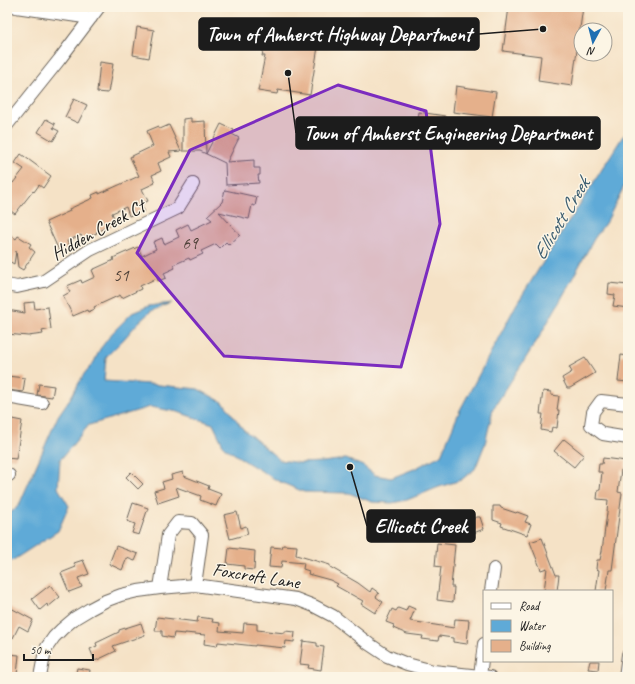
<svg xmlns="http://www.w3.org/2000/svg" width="635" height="684" viewBox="0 0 635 684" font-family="Caveat,sans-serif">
<rect width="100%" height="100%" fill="#fcf5e5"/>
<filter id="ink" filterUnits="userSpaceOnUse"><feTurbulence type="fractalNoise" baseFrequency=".025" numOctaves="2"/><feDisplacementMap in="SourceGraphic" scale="8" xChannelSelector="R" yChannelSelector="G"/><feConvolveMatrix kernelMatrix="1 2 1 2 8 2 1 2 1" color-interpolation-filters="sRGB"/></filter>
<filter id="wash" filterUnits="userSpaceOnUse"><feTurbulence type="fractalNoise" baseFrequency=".012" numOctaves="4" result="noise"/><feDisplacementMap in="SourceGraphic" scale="16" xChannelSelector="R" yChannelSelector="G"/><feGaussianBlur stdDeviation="0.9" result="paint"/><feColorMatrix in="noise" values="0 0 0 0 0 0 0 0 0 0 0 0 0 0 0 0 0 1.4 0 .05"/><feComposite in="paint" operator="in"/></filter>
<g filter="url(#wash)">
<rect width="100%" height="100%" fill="#f5e2c6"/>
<path fill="#5faad7" stroke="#3e637a" d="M628,132V178L608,219L594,239L560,301L538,339L493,409L485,444L475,469L461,480L439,487L407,500L392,503L372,502L349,493L304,492L278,481L248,463L224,447L213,424L178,412L150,407L89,425L60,460L58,488L69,506L58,531L7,564V516L19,505L58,416L71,397L84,374L94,362L100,349L113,332L132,313L149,306L171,303L151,311L137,324L123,340L106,357L104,381L149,384L198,389L224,403L243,429L280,460L300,463L323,462L346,459L363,466L375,475L391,478L414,469L441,455L460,410L516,305L623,136Z"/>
<g id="blocks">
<path fill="#e5b08b" d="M509,7H583L572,86L538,81L541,56L503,51Z
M288,23L321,29L310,95L278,90L277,94L258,91L265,56H262L264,47H266L270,27L287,30Z
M137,27L154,30L149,58L133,55Z
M100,62L113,64L108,93L97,92Z
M456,86L496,92L492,117L453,112Z
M74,99L87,105L78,123L65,117Z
M419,112L445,116L440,146L415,143Z
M191,118V122L205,121L206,154L221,124L234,130L232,134L239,138L227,162L254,160V168H260V175H258L259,183L226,185L225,163L200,151H183V119Z
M46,119L55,124L53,128L59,131L53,141L38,132Z
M169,125L181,151L169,152L171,157L158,163L161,171L152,175L155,183L142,189L148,201L141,204L144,211L129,216L126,207L112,213L116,223L96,232L97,233L83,239L81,235L67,241L70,248L60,253L46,222L70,211L69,209L93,198L92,195L99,192V194L139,176L130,157L153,146L147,131L159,126L160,129Z
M21,154L51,176L43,188L39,185L34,192L33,191L15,214L7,208V185L10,181L13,183L24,169L15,163Z
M225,190L257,197L255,206L252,205L249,219L219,212L240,235L229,245L226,242L220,248L216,244L201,251L203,254L190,260L189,258L173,265L175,268L164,273L166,278L158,281L157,278L140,286L141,289L122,298L120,295L94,307L95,309L88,312L87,310L73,316L63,296L70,292L67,286L81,280L82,283L95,277L92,270L114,260L113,258L124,253L138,247L142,256L156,249L153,242L162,238L164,244L179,237L176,230L188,224L191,230L212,220L207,216L222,202Z
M7,232L16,239L18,236L31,244L29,247L35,252L23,270L18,267L16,251L14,264L7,260Z
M609,283L628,285V308L613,306L615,295L608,294Z
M34,302L35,309L48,307L51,329L42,331L43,334L28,336L7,334V310L25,313L24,303Z
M621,355L628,356V382L618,381Z
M585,358L595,373L570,388H567L562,378L572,372L569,367Z
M7,376L25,378L23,392L7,390Z
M39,384L54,386L52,397L37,395Z
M543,391L551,392V395L559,396L557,410H559L557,428L552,427L551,432L541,430L543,414H540Z
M7,418L22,421L16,459L7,458Z
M564,439L584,455L574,467L554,451Z
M603,458L626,461L625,471L621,470L618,492L622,493L612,570H609L606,591H596L599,570L596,569L597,560H600L602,551L607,513L608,500L597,499L598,490H600L602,472H598L599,464H602Z
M131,472L143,484L138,489L126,477Z
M183,472L184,476L209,486L208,489L221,494L216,506L200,500L201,496L176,487L179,496L158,503L154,491L164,488L162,482L172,479L171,475Z
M133,503L148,508L139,535L132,533L135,524L127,521Z
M493,506H500L501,508L516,513L517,512L528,516L525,522L531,524L527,535L501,526L502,523L493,520Z
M237,512L241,528L246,526L248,534L230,539L224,515Z
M477,517H480L484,529L457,539L452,527Z
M542,538L556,575H559L557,591H544L547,568L541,570L530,542Z
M437,543L455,545L451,587H454L453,602L437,600L441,567L435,566Z
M283,545L297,546L296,555L330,565V567L358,583L370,592L372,588L379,593L376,597L383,602L375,613L361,604L363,601L336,586L338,584L330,580L308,574L309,571L303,569L304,563L282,561L281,568L269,567L271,547L282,548Z
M116,546L138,554L135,561L127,558L122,570L109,564Z
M229,548L255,551L254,570L244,569V566L227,564Z
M83,560L89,574L78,578L82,587L69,592L61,573L76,567L74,563Z
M50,585L60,597L48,607L47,604L40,610L32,599Z
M408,606L415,609L410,621L454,628L455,619L469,620L467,644L453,642V638L439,636L438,641L422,639L423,636L407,634L393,628L394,625L386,622L392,609L396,611L398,608L406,611Z
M9,607L33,620L28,631L19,626L13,638L7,635V612Z
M157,617L197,622L198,617L213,619L212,622L220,623L219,631L243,633L244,623L257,624V630L285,633V631L295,632L294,642L286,641L285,648L255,645V646L218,642L217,646L204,644L205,635L185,633V634L174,633L173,638L162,636V631H155Z
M141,623L145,635L113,646L116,651L95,661L90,649L97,646L96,643L119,632V630Z
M303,641L317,643V646L324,647L321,670L308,668L309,665L300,664Z
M9,654L19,655L17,675L7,674V659H8Z
M590,661H599L598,670L588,669Z
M77,668L90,670L89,677H75Z"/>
</g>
</g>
<g filter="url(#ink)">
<use href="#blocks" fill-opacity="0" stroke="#686158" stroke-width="1"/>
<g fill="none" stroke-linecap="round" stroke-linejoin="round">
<defs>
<path id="minor" d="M16,7L91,18
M7,125L59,60L99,7
M7,285L17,287L44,281L90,250L178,208L193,184
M7,397L42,403
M628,404L601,401L593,412L591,425L603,434L628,438
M7,474L9,475
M160,588L168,535L178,522L192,523L202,535L195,585
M491,591L494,569
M480,676L484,644
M40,677L44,656L47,647L54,637L62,629L75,618L90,609L105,601L121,595L138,591L160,588L195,585L296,599L314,606L333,616L369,644L387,656L407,664L433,671L490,677
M625,677L628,655"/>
</defs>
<use href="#minor" stroke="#686158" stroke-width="14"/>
<use href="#minor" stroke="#fff" stroke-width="12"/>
</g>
</g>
<path fill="#7b2cbf" fill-opacity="0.2" stroke="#7b2cbf" stroke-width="3" stroke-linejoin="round" d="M338,85L426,111L440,224L401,367L224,356L137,253L190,150Z"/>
<g text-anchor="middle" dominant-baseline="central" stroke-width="3" stroke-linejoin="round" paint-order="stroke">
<g font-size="17" fill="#4e4138">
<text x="190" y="243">69</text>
<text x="121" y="275">51</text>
</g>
<g font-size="19" fill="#1c1c1c" stroke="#fcf5e5">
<text transform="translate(98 230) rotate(-29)">Hidden Creek Ct</text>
<text transform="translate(256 576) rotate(9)">Foxcroft Lane</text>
</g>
<g font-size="20" font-style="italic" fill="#3a5c70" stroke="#fcf5e5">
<text transform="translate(561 219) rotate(-59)">Ellicott Creek</text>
</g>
</g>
<path fill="none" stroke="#1c1c1c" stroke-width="1.5" d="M543 29L479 34M288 73L296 133M350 467L367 526"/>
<g fill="#1c1c1c" stroke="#fcf5e5" stroke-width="1.5">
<circle cx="543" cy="29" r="4"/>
<circle cx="288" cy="73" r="4"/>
<circle cx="350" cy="467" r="4"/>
</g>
<g fill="#1c1c1c" stroke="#1c1c1c" stroke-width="1.5">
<rect x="199" y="18" width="280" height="32" rx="4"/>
<rect x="296" y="117" width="304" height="32" rx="4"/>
<rect x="367" y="510" width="108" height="32" rx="4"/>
</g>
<g font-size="20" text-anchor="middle" font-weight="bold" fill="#fff">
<text x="339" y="41">Town of Amherst Highway Department</text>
<text x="448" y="140">Town of Amherst Engineering Department</text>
<text x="421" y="533">Ellicott Creek</text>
</g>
<rect width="635" height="684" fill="none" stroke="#fcf5e5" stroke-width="24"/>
<rect x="483" y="590" width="130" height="72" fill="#fcf5e5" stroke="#a29e95"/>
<rect x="491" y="603" width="20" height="6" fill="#ffffff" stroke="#a29e95"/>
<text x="519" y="610" font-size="12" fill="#1c1c1c">Road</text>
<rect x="491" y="620" width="20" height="12" fill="#5faad7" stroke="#a29e95"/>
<text x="519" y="630" font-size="12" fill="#1c1c1c">Water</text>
<rect x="491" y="640" width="20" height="12" fill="#e5b08b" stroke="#a29e95"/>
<text x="519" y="650" font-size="12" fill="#1c1c1c">Building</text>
<g transform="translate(593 42) rotate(187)"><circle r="19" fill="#fcf5e5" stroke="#a29e95"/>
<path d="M0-3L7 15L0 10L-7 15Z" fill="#1f6fb2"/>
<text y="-6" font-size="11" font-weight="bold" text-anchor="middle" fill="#1c1c1c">N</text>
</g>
<path d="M24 654v6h69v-6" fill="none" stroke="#1c1c1c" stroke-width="2"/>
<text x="30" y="654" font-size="12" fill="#1c1c1c" stroke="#fcf5e5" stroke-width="3" paint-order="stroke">50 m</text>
</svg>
